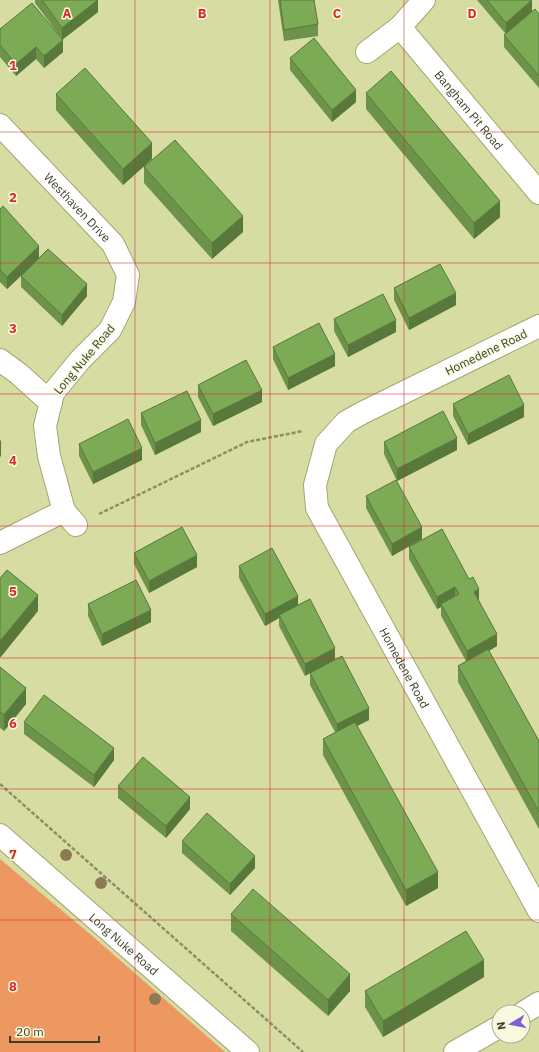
<svg xmlns="http://www.w3.org/2000/svg" width="539" height="1052" viewBox="0 0 539 1052" font-family="'IBM Plex Sans',sans-serif">
<rect width="100%" height="100%" fill="#d7dca2"/>
<path fill="#ee9861" d="M0,859L90,934L225,1052H0Z"/>
<g fill="none" stroke-linecap="round" stroke-linejoin="round">
<defs>
<g id="minor">
<path id="s1" d="M400,27L539,193"/>
<path d="M367,52L400,27L424,0"/>
<path id="s2" d="M0,125L113,244L128,275L124,302L110,330L80,360L53,393L45,426L49,456L64,511L76,525"/>
<path id="s3" d="M539,326L362,413L346,422L326,444L315,485L317,508L539,911"/>
<path d="M0,360L19,374L51,403"/>
<path d="M0,543L64,511"/>
<path id="s4" d="M0,835L248,1052"/>
<path d="M523,1013L539,1003"/>
<path d="M455,1052L499,1027"/>
</g>
</defs>
<use href="#minor" stroke="#a2a76f" stroke-width="24"/>
<path stroke="#8b8f66" stroke-width="2.5" stroke-dasharray="4 2" stroke-linecap="butt" d="M99,514L247,442L303,431
M0,784L303,1052"/>
<use href="#minor" stroke="#fff" stroke-width="22"/>
</g>
<g fill="#8b7a53">
<circle cx="66" cy="855" r="6"/>
<circle cx="101" cy="883" r="6"/>
<circle cx="155" cy="999" r="6"/>
</g>
<path fill="#6c9349" d="M35,0H98V12L62,40L63,52L44,68L36,59L16,76L0,57V29L62,39L35,3Z
M278,0H314L318,24V36L284,41Z
M477,0H532V11L539,14V88L504,47V35L505,33Z
M290,58L356,102L332,122L290,70Z
M366,93L500,217L474,239L366,109Z
M56,94L152,159L123,185L56,110Z
M144,167L243,232L212,259L144,183Z
M0,209L39,257L87,296L62,326L21,287V276L7,289L0,282Z
M394,288L456,305L409,330L394,300Z
M334,319L396,332L348,357L334,331Z
M273,347L335,366L288,390L273,359Z
M198,385L262,402L213,426L198,397Z
M453,404L524,417L468,445L453,416Z
M141,413L201,432L155,455L141,425Z
M384,442L457,450L397,481L384,454Z
M79,444L142,460L93,484L79,456Z
M366,496L422,539L392,556L366,508Z
M409,547L479,601L497,646L489,651L539,741V829L458,682V666L466,661L441,616V607L437,609L409,559Z
M134,553L197,567L149,593L134,564Z
M239,566L298,605L310,599L305,676L279,626V618L265,626L239,578Z
M88,604L151,622L102,646L88,616Z
M0,667L26,704L4,731L0,728Z
M310,673L369,720L357,726L438,888L406,906L323,755V739L335,732L310,685Z
M24,722L114,760L94,787L24,734Z
M118,786L190,809L166,838L118,798Z
M182,841L255,868L230,895L182,853Z
M231,914L350,991L328,1016L231,931Z
M484,977L383,1037L365,1007V991Z"/>
<path fill="#58783c" d="M98,0V12L62,40V28Z
M532,0V12L506,35V23Z
M63,40V52L44,68V56Z
M36,47V59L16,76V64Z
M356,90V102L332,122V110Z
M152,143V159L123,185V169Z
M500,201V217L474,239V223Z
M243,216V232L212,259V243Z
M39,246V258L7,289V277Z
M87,284V296L62,326V315Z
M456,293V305L409,330V318Z
M396,320V332L348,357V345Z
M335,354V366L288,390V378Z
M262,390V402L213,426V414Z
M524,405V417L468,445V434Z
M201,420V432L155,455V443Z
M457,438V450L397,481V469Z
M1,440V456L0,457V441Z
M142,448V460L93,484V472Z
M422,527V539L392,556V544Z
M197,555V567L149,593V581Z
M455,587V599L441,604V607L437,609V597Z
M479,589V601L474,592Z
M38,595V611L0,658V641Z
M298,596V608L279,615V618L265,626V614Z
M151,610V622L102,646V634Z
M497,634V646L467,663V651Z
M335,648V660L305,676V664Z
M26,688V704L4,731V715Z
M369,708V720L337,736V724Z
M114,748V760L94,787V775Z
M190,797V809L166,838V826Z
M255,856V868L230,895V884Z
M438,872V888L406,906V890Z
M484,960V977L383,1037V1021Z
M350,974V991L328,1016V1000Z"/>
<path fill="#7dab55" stroke="#58783c" d="M42,0H98L62,28Z
M280,0H314L318,24L284,30Z
M487,0H532L506,23Z
M32,3L63,40L44,56L36,47L16,64L0,45V29Z
M535,9L539,14V76L504,35Z
M314,38L356,90L332,110L290,58Z
M85,68L152,143L123,169L56,94Z
M391,71L500,201L474,223L366,93Z
M175,140L243,216L212,243L144,167Z
M3,206L39,246L7,277L0,270V209Z
M48,249L87,284L62,315L21,276Z
M440,264L456,293L409,318L394,288Z
M383,294L396,320L348,345L334,319Z
M319,323L335,354L288,378L273,347Z
M246,360L262,390L213,414L198,385Z
M509,375L524,405L468,434L453,404Z
M187,391L201,420L155,443L141,413Z
M443,411L457,438L397,469L384,442Z
M128,419L142,448L93,472L79,444Z
M396,480L422,527L392,544L366,496Z
M182,527L197,555L149,581L134,553Z
M442,529L469,579L473,577L479,589L474,592L497,634L467,651L441,604L459,594L455,587L437,597L409,547Z
M272,548L298,596L265,614L239,566Z
M7,570L38,595L0,641V578Z
M136,580L151,610L102,634L88,604Z
M310,599L335,648L305,664L279,615Z
M488,649L539,741V812L458,666Z
M342,656L369,708L337,724L310,673Z
M0,667L26,688L4,715L0,712Z
M44,695L114,748L94,775L24,722Z
M355,722L438,872L406,890L323,739Z
M143,757L190,797L166,826L118,786Z
M207,813L255,856L230,884L182,841Z
M253,889L350,974L328,1000L231,914Z
M466,931L484,960L383,1021L365,991Z"/>
<path fill="none" stroke="#d62828" stroke-width="1" stroke-opacity="0.55" d="M135,0V1052M270,0V1052M404,0V1052M0,132H539M0,263H539M0,394H539M0,526H539M0,658H539M0,789H539M0,920H539"/>
<g text-anchor="middle" dominant-baseline="central" stroke-width="3" stroke-linejoin="round" paint-order="stroke">
<g font-size="12" fill="#3d3f28" stroke="#f7fade">
<text stroke="none"><textPath href="#s1" startOffset="108">Bangham Pit Road</textPath></text>
<text stroke="none"><textPath href="#s2" startOffset="113">Westhaven Drive</textPath></text>
<text transform="translate(486 352) rotate(-26)">Homedene Road</text>
<text transform="translate(84 359) rotate(-50)">Long Nuke Road</text>
<text stroke="none"><textPath href="#s3" startOffset="493">Homedene Road</textPath></text>
<text stroke="none"><textPath href="#s4" startOffset="165">Long Nuke Road</textPath></text>
</g>
</g>
<g font-size="13" text-anchor="middle" font-weight="bold" fill="#d62828" stroke="#f7fade" stroke-width="3" stroke-linejoin="round" paint-order="stroke">
<text x="67" y="18">A</text>
<text x="202" y="18">B</text>
<text x="337" y="18">C</text>
<text x="472" y="18">D</text>
<text x="13" y="70">1</text>
<text x="13" y="202">2</text>
<text x="13" y="333">3</text>
<text x="13" y="465">4</text>
<text x="13" y="596">5</text>
<text x="13" y="728">6</text>
<text x="13" y="859">7</text>
<text x="13" y="991">8</text>
</g>
<g transform="translate(511 1024) rotate(260)"><circle r="19" fill="#f7fade" stroke="#adaf95"/>
<path d="M0-3L7 15L0 10L-7 15Z" fill="#805fd9"/>
<text y="-6" font-size="11" font-weight="bold" text-anchor="middle" fill="#3d3f28">N</text>
</g>
<path d="M10 1036v6h89v-6" fill="none" stroke="#3d3f28" stroke-width="2"/>
<text x="16" y="1036" font-size="12" fill="#3d3f28" stroke="#f7fade" stroke-width="3" paint-order="stroke">20 m</text>
</svg>
